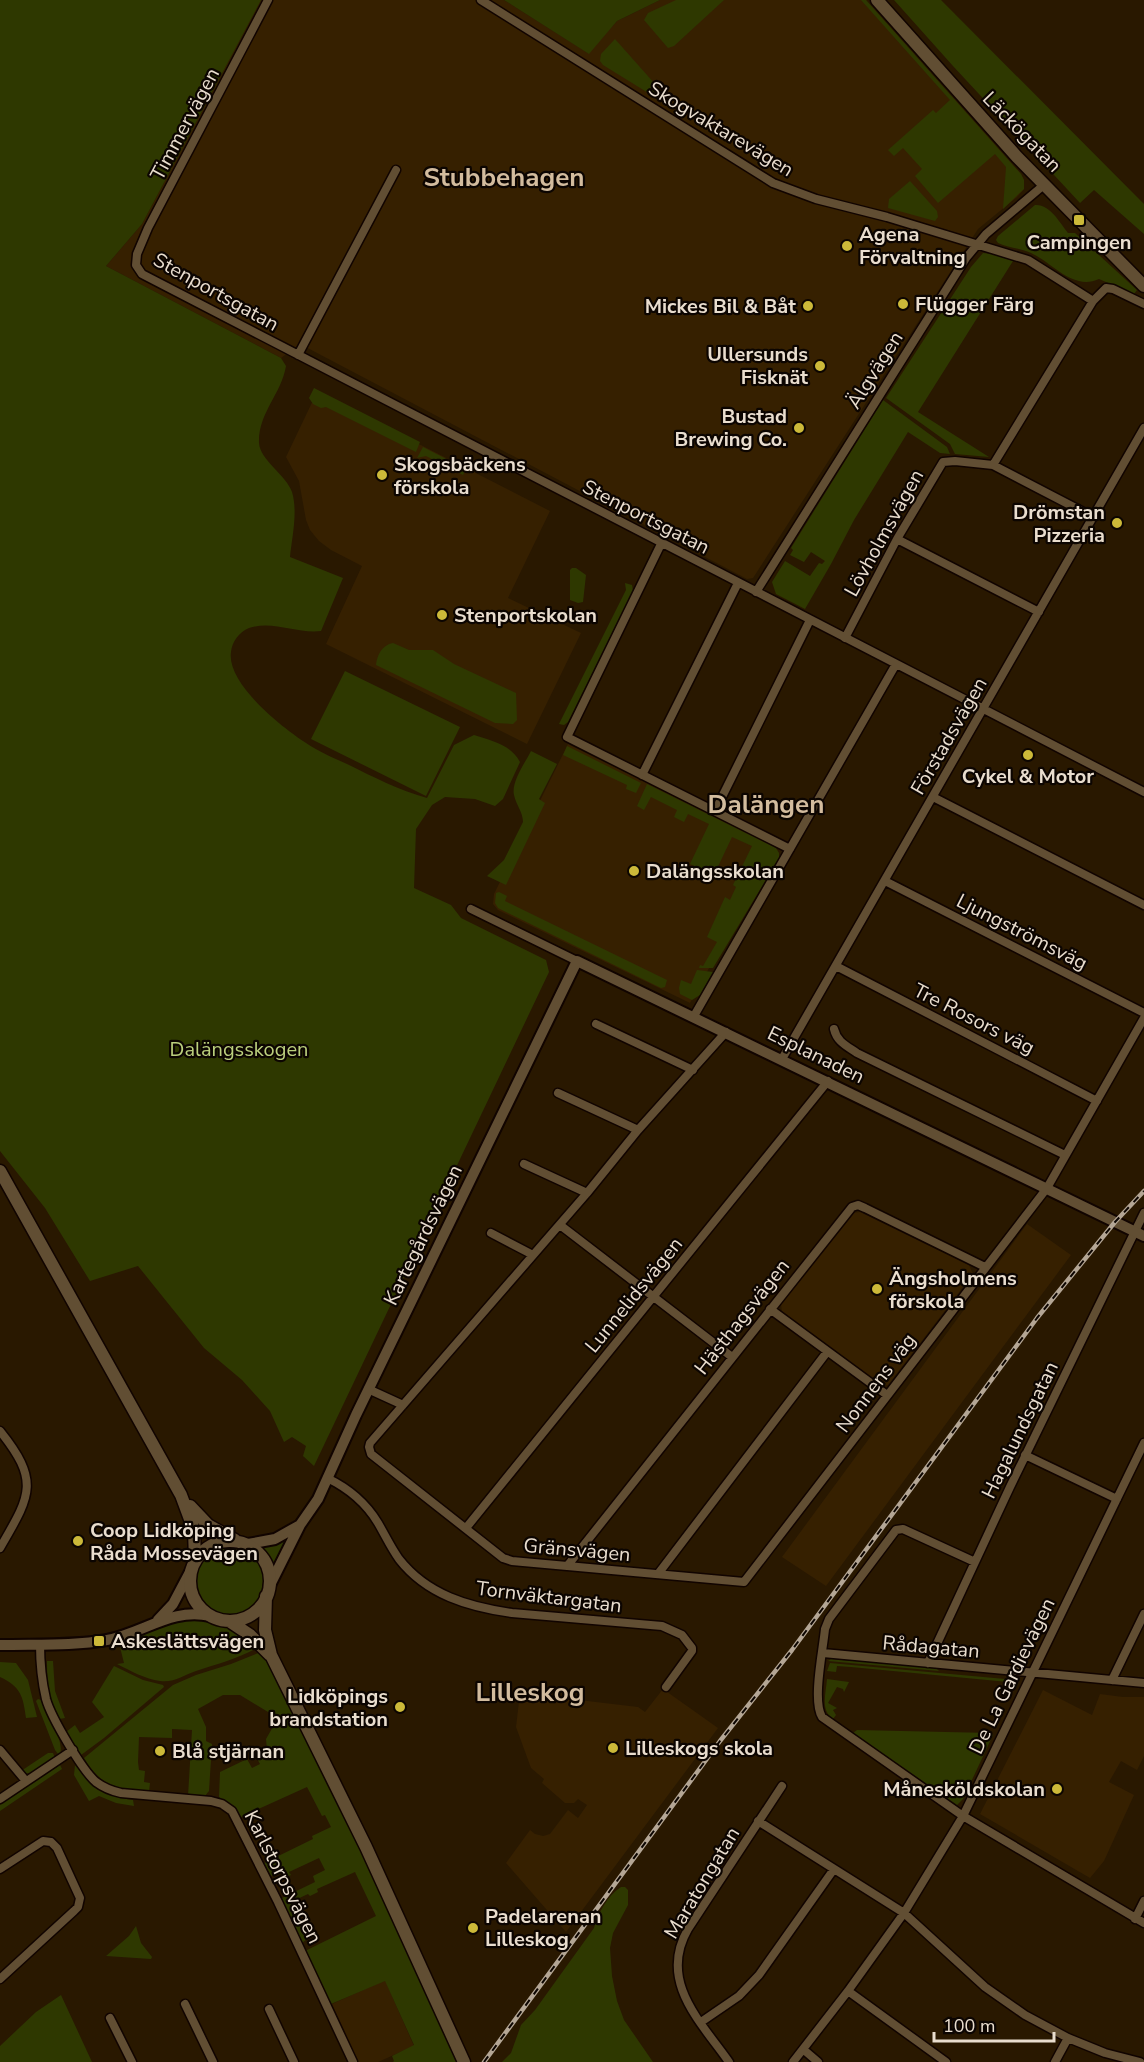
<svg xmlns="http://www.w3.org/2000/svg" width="1144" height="2062" viewBox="0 0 1144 2062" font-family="'Nunito Sans',sans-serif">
<rect width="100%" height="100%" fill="#291800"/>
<path fill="#362000" d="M261,0H504L588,53L617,21L660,0H866L1021,174L1024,180V189L1017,197L978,229L753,578L747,579L300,344L281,358L106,266L142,224Z
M317,392L550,511L508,598L581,633L527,744L326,644L362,566L331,550L319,541L310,530L306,520L299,481L286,457Z
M568,744L775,847L690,1003L498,910L493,904L494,894Z
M860,1212L969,1265L973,1274L888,1385L881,1386L782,1312L781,1304L853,1213Z
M1027,1224L1071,1255L826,1586L782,1557Z
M663,1689L718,1728L566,1932L506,1863L530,1830L535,1834L543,1836L550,1834L568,1810L578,1818L587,1805L578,1799L574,1803H565L542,1783L544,1779L531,1768L516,1727L520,1693L638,1707L645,1712Z
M1043,1690L1092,1715L1100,1694L1123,1697H1144V1756L1137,1770L1121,1761L1109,1782L1134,1795L1104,1861L1090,1878L980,1814Z
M385,1980L414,2046L378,2062H358L332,2004Z"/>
<path fill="#2e3800" d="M0,0H261L142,224L106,266L281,358L286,366C281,395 258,413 259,443C260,460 286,475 292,492C298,512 292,537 290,557L343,578L321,631C297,634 273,620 249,628C239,632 232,642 231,652C226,685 288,733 314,748C324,754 336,759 347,764C373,777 399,790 427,798L454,745L474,735C492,741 510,744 520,762L503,799L495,806L475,799L445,797L432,805L416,829L414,888L451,905L461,918L546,960L549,972L314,1466L303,1456L306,1446L292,1437L284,1442L270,1411L242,1380L204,1348L138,1266L90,1281L45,1208L0,1151Z
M504,0H660L617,21L589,54Z
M676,0H724L674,46L668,48L644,20L648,13Z
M861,0H866L1021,174L1024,180V189L1003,209L1006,167L995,154L938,203L915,176L922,169L903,148L894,156L888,150L933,110L936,113L950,100Z
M894,0H941L1144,204V234L1094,190L1080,203L953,66Z
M615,39L663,93L658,99L603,65L600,61L601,54Z
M910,181L937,211L938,217L935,221L888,208L889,199Z
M1035,205C1050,204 1060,223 1068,233H1075L1137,290L1134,294L1099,279C1073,291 1053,263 1031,253C1020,248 1009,248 998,243L996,240L998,236Z
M983,253L993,254L1013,261L918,412L989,457L955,454L950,444L886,398L971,267Z
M314,388L420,442L416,452L326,407L321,408L313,404L309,398Z
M883,400L947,447L950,454L940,453L908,432L854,520L831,564L805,609L776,594L772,582L785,561L810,576L819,563L822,564L825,561L811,552L804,562L790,555L793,550L791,548Z
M423,447L466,469L463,475L426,456L417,458Z
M572,568H576L586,575L583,602L578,603L570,600V570Z
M625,583L632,585L633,591L568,722L564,725L559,724L626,590Z
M393,643L409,650H433L454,664L516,693L517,720L513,724L495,723L376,665C377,655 382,645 393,643Z
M345,671L460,727L426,796L311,739Z
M567,746L641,783L636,793L626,789L627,785L563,755Z
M531,751L557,764L539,799L545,803L506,885L487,876L504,860L523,822C523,812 516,805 514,795C511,782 525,763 531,751Z
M647,784L776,848L779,853V858L713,968H699L700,965L703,966L717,942L707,937L725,897L730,900L736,887L733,885L752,846L732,837L714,875L690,864L709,824L688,814L684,822L674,817L677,810L651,797L644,810L637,806Z
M499,892L507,896L505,901L667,980L665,987L661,988L498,908L495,903L496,893Z
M697,970L713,972L700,995L692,1000L680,994L679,988L681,980L691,984Z
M290,1535L274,1566L272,1567L259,1548L276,1544Z
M193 1580a36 36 0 1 1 72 0a36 36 0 1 1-72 0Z
M199,1618L236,1630L257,1648C237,1659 217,1664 196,1671C184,1675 174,1683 160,1681C145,1679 131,1671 117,1664L124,1663L120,1647L122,1642L171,1621Z
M261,1652L272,1669L344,1814L459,2062H393L394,2061L392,2056L414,2045L385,1981L331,2004L305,1951L376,1916L355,1872L317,1889L318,1892L310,1896L308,1894L293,1901L304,1927L302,1928L307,1939L302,1943L280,1899L315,1882L313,1876L325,1870L319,1858L289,1872L291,1875L284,1878L280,1871L271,1876L264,1863L313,1839L312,1836L331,1827L325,1815L322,1816L307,1787L241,1817L235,1808L219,1797L220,1772L247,1759L252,1768L260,1764L255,1755L267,1750L266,1739L278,1718L240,1695H223L198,1709L206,1727V1741L212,1744L209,1791L204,1797L188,1796L192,1730L172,1729V1738L139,1737L138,1762L139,1770L145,1771L144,1782L150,1783L149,1792C117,1788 102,1788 84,1758L173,1685L196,1675L231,1664Z
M831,1659L936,1668L939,1671L828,1661Z
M47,1661H53L55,1691L65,1718L59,1719C48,1702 47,1681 47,1661Z
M0,1662L16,1663L28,1680L37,1717L26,1718C23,1696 21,1687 0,1677Z
M830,1663L1016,1680L1018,1684L1014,1690L1010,1691L1007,1690L1008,1682L851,1667L837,1666L836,1672L827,1671Z
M114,1666L143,1680L163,1685L164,1687L104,1738L81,1755L66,1732L75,1725L80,1733L104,1717L92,1702Z
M827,1679L849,1682L844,1692L843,1689L837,1687L828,1703L837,1708L833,1710L836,1715L833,1719C820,1710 826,1693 827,1679Z
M38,1699L41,1700C46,1715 65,1740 60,1754H58L55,1750L36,1701Z
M857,1730L991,1733L993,1735L963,1799L957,1805L853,1733Z
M48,1753H53L55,1758C46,1764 31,1779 21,1771Z
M60,1765L62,1769L0,1811V1805Z
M75,1765C93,1787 105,1796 133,1800L134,1806L116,1803L99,1796L89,1801L74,1775Z
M621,1887H625L628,1890V1905L613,1933L610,1948L612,1976L617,2001L624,2020L653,2062H502L511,2053L521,2025L535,2010L594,1928C598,1913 608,1895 621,1887Z
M136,1926L141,1943L152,1957L151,1959L106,1956L129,1936Z
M61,1995L92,2062H0V2046L36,2012Z"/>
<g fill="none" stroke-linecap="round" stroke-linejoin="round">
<defs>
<path id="minor" d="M268,0L148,228L137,254L136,265L142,274L1144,792
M481,0L773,183L816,199L887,217L1028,260L1093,301
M298,355L396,170
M993,465L1093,301L1106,288L1113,289L1144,304
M897,539L1039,612
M661,544L567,737L790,849
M756,592L966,258L986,234L1045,184
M845,638L897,539L943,462L955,461L993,465L1093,517
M642,775L738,583
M933,797L1144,905
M715,811L810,620
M885,881L1144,1013
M471,909L577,961
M836,966L1097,1101
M694,1016L896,664
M596,1024L693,1070
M834,1029C837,1042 847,1046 857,1053L1065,1155
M726,1032L638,1130L587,1193L370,1443L369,1447L371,1454L503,1558L512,1561L744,1582L1047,1188L1144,1018
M782,1059L1144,428
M558,1093L638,1130
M524,1164L587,1193
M560,1225L732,1357
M491,1233L533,1255
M770,1309L887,1395
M368,1389L403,1405
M0,1431C41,1482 30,1496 0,1548
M1025,1455L1117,1499
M327,1478C348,1488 366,1503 378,1523C385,1535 391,1548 399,1559C427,1595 469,1607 512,1613L662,1626L682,1635L692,1648V1651L666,1687
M466,1528L828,1081
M975,1562L903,1529L896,1530L829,1619L825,1629C823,1650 812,1701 822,1717L963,1816L1144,1923
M568,1565L852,1207L858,1205L865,1208L985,1267
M658,1574L827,1352
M40,1644C40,1662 42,1682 46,1699C51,1717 82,1770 96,1782C104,1788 112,1791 121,1793L211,1801L222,1804L232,1811L278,1902L353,2062
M823,1653L1144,1683
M928,1663L1010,1487L1144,1213
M1112,1680L1144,1614
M0,1750L26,1781
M0,1799L73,1750
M758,1821L904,1913L985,1987L1025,2015L1068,2038L1105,2053L1140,2062
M0,1869L43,1841L51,1842L57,1848L80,1898L78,1907L74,1911L0,1979
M1135,1919L1144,1901
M848,1991L946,2062
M185,2004L213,2062
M269,2009L294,2062
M110,2018L132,2062
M701,2022L739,1996L759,1975L834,1869
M804,2050L818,2062
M729,2062C700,2021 658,1981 688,1929L782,1786
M793,2062L848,1991L904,1913L963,1816L1144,1443
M1055,2062L1068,2038"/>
<path id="tertiary" d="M248,1544L275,1539L300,1525
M269,1587L300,1525L318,1499L356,1415L577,961L1144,1236
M158,1620L173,1604L191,1570
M0,1645C35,1644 73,1646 107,1640C143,1633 173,1607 210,1616"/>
<path id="secondary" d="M877,0L1017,157L1144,286
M0,1171L181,1495L194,1530L195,1560
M190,1506L208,1525L235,1540
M190 1581a40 40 0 1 1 80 0a40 40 0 1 1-80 0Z
M266,1596L265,1630L271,1655L366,1847L464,2062
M229,1621L250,1635L270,1655"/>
</defs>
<use href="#minor" stroke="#110400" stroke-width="11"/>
<use href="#tertiary" stroke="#110400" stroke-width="14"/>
<use href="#secondary" stroke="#110400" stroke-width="15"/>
<use href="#minor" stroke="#614e33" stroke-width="8"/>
<use href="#tertiary" stroke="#614e33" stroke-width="10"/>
<use href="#secondary" stroke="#614e33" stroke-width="12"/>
<defs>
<path id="rail" d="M484,2062L720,1741L792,1650L1037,1318L1115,1222L1144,1191"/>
</defs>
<use href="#rail" stroke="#b4a695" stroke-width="4.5"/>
<use href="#rail" stroke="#0c0501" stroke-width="2" stroke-dasharray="7" stroke-linecap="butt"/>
</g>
<g fill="#ccb939" stroke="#0c0501" stroke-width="2">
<rect x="1073" y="214" width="12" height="12" rx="3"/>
<circle cx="847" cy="246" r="6"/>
<circle cx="903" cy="304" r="6"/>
<circle cx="808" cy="306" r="6"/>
<circle cx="820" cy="366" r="6"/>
<circle cx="799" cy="428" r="6"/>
<circle cx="382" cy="475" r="6"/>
<circle cx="1117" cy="523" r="6"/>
<circle cx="442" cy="615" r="6"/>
<circle cx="1028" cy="755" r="6"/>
<circle cx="634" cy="871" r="6"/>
<circle cx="877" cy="1289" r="6"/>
<circle cx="78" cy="1541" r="6"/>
<rect x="93" y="1635" width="12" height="12" rx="3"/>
<circle cx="400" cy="1707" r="6"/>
<circle cx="613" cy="1748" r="6"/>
<circle cx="160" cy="1751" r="6"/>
<circle cx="1057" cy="1789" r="6"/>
<circle cx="473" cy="1928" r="6"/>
</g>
<g text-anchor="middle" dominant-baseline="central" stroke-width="4.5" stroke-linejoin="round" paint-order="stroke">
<g font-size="20" fill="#e9ddce" stroke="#0c0501">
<text transform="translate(185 124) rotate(-62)">Timmervägen</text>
<text transform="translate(721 129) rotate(31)">Skogvaktarevägen</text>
<text transform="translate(1022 132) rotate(46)">Läckögatan</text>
<text transform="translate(216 292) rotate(29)">Stenportsgatan</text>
<text transform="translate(875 370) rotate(-58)">Älgvägen</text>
<text transform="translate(646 517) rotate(27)">Stenportsgatan</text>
<text transform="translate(884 533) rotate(-61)">Lövholmsvägen</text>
<text transform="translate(949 736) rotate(-60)">Förstadsvägen</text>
<text transform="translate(1022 932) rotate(27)">Ljungströmsväg</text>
<text transform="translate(974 1019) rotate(27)">Tre Rosors väg</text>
<text transform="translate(816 1055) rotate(26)">Esplanaden</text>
<text transform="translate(423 1235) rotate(-64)">Kartegårdsvägen</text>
<text transform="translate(634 1295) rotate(-51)">Lunnelidsvägen</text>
<text transform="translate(742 1317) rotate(-52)">Hästhagsvägen</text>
<text transform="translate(876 1383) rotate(-53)">Nonnens väg</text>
<text transform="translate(1020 1430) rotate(-64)">Hagalundsgatan</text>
<text transform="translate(577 1550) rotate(5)">Gränsvägen</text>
<text transform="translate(549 1597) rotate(7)">Tornväktargatan</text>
<text transform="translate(931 1647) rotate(5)">Rådagatan</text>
<text transform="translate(1012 1676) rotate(-64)">De La Gardievägen</text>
<text transform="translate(283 1877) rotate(63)">Karlstorpsvägen</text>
<text transform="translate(702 1883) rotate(-59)">Maratongatan</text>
</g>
<g font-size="20" font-weight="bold" fill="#e9ddce" stroke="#0c0501" text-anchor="start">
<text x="859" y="234">Agena<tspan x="859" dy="23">Förvaltning</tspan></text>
<text x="1079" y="242" text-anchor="middle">Campingen</text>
<text x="915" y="304">Flügger Färg</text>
<text x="796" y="306" text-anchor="end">Mickes Bil &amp; Båt</text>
<text x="808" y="354" text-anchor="end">Ullersunds<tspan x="808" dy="23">Fisknät</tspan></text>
<text x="787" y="416" text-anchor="end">Bustad<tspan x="787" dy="23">Brewing Co.</tspan></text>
<text x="394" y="464">Skogsbäckens<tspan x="394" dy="23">förskola</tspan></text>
<text x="1105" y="512" text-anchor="end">Drömstan<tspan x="1105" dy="23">Pizzeria</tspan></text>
<text x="454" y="615">Stenportskolan</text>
<text x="1028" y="776" text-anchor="middle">Cykel &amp; Motor</text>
<text x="646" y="871">Dalängsskolan</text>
<text x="889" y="1278">Ängsholmens<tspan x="889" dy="23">förskola</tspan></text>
<text x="90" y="1530">Coop Lidköping<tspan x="90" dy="23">Råda Mossevägen</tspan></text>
<text x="111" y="1641">Askeslättsvägen</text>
<text x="388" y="1696" text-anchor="end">Lidköpings<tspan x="388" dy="23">brandstation</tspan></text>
<text x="625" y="1748">Lilleskogs skola</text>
<text x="172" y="1751">Blå stjärnan</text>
<text x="1045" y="1789" text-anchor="end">Månesköldskolan</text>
<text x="485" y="1916">Padelarenan<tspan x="485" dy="23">Lilleskog</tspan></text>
</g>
<g font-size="20" fill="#bcd07d" stroke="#0c0501">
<text x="239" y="1049">Dalängsskogen</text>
</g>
<g font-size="26" font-weight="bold" fill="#d3bc9e" stroke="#0c0501">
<text x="504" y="177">Stubbehagen</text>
<text x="766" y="804">Dalängen</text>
<text x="530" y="1692">Lilleskog</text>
</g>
</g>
<path d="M934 2032v9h120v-9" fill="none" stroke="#e9ddce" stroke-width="3"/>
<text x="943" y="2032" font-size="18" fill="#e9ddce" stroke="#0c0501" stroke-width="4.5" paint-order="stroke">100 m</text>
</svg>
